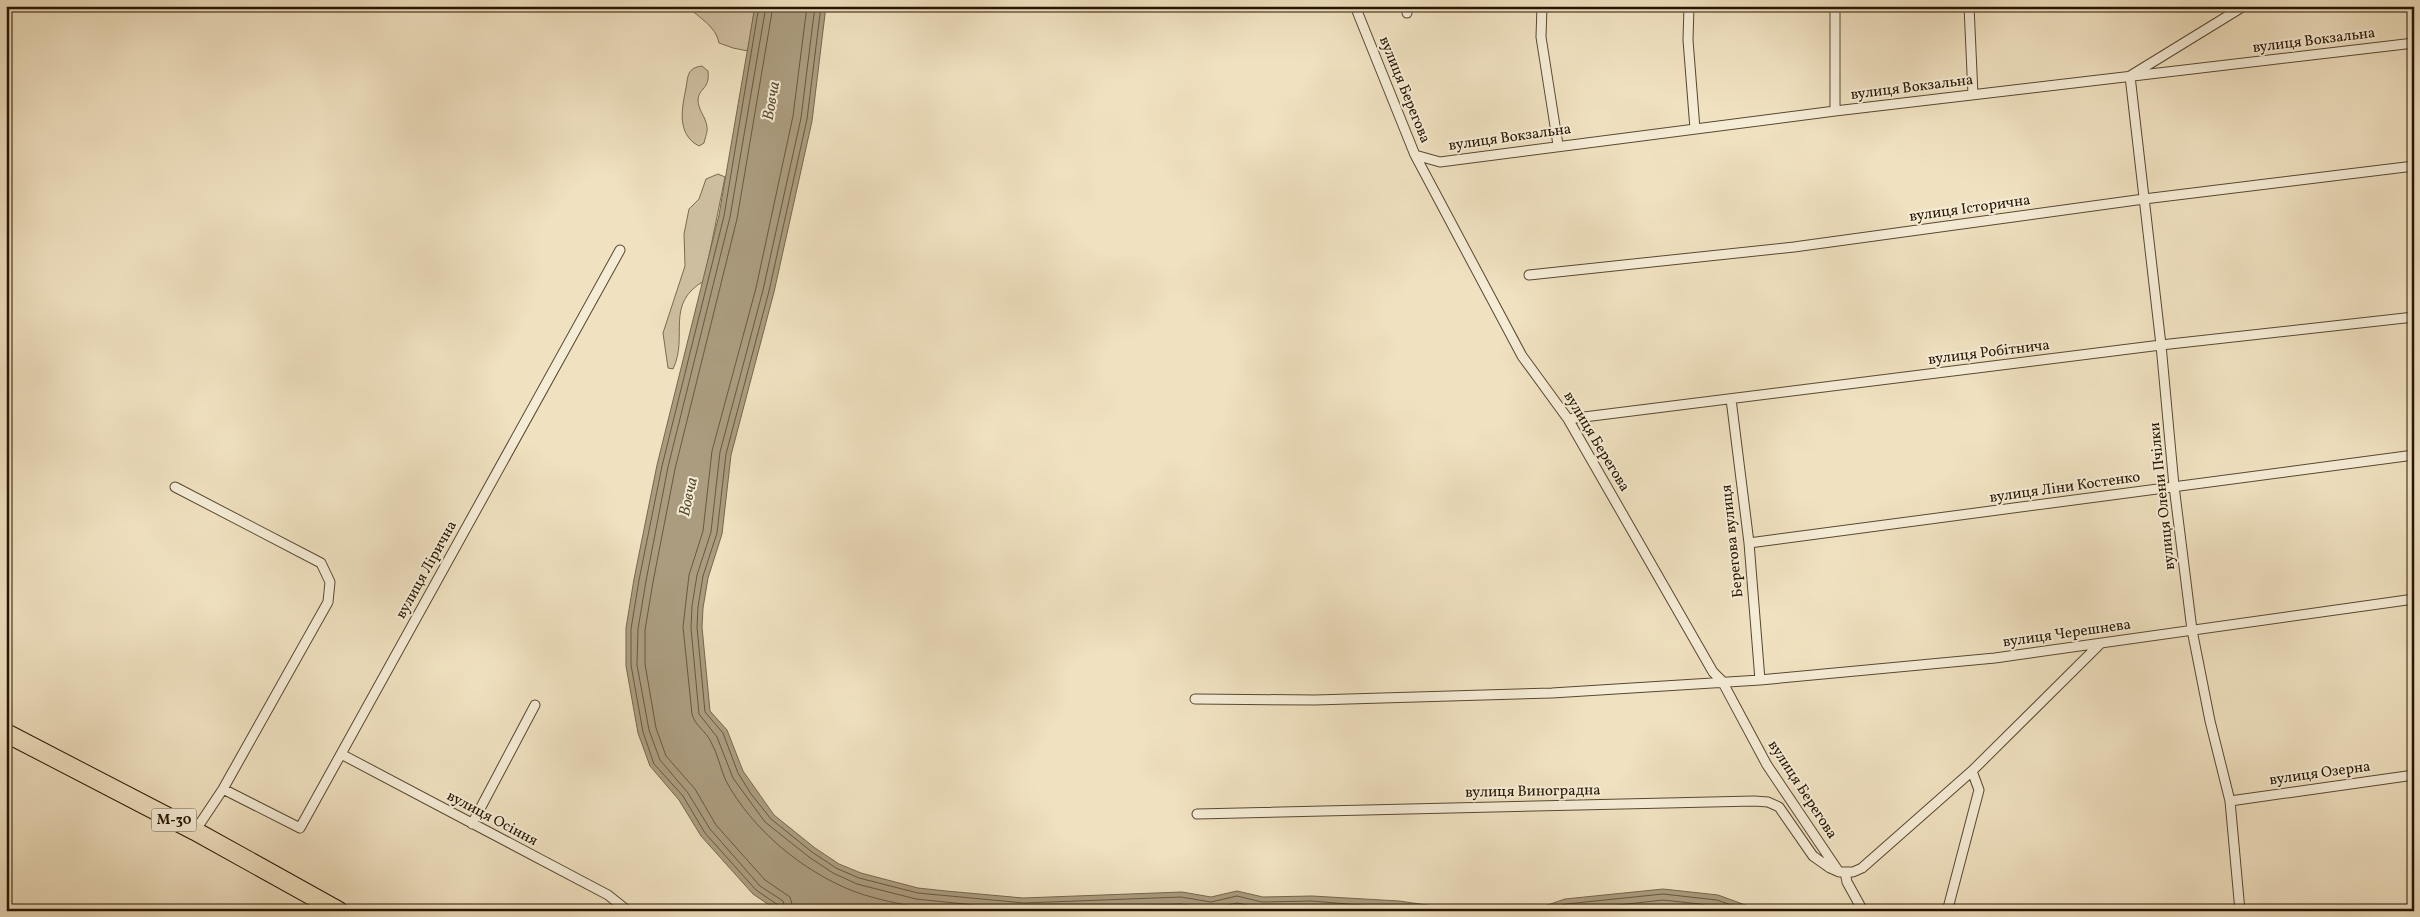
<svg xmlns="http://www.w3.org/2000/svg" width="2420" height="917" viewBox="0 0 2420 917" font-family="Vollkorn,serif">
<rect width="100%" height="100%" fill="#f0e1c0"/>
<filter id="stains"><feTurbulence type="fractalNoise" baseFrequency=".004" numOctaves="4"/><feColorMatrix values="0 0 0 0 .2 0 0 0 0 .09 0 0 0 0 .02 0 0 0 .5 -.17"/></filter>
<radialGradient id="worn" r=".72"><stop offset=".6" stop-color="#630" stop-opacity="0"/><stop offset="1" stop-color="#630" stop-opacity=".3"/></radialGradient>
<path fill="#cebea0" stroke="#7a6a50" d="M687,6H755L748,51L733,48L719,43C716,26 699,18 687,6Z
M702,66L708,71C710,90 699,87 698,100C698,110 706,117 707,127C708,131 705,138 704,143L699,146C676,134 682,108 686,88C688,76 687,68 702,66Z
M718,174L725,177L704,281C664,304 689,336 673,369L668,368L663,333L685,266L684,234L689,209L699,199L706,179Z"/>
<path fill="#ab9c7f" stroke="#76664d" d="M755,6H826L812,121L774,292L731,455L722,534L708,578L703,608L702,627L710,711L727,730L743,771L774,815L815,848L839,864L861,873L918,888L946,891L1023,898L1182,892L1211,897L1237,891L1263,897L1312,896L1399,901L1448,908L1536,909L1565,899L1663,889L1718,895L1762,911H778L753,894L701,836L679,800L650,766L638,733L626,666V628L634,579L657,465L719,215Z"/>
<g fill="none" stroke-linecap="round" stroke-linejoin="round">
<path stroke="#685840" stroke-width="1" d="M759,6L724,216L662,466L639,580L631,629V665L643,732L654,764L683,796L705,833L756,890L778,905L780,911
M766,6L730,217L668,467L646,581L638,629L637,665L649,730L660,760L688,793L710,829L760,886L783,901L786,911
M773,6L737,219L675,469L653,582L645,630V664L656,728L666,756L695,789L716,825L765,880L790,897L794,911
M807,6L793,116L756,288L712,451L703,531L689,575L683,627L692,714C695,726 706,731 711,742C718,754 720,768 726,781C752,829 802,871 853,891C882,902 923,909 954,911
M815,6L801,118L763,290L720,452L711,532L697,575L692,606L691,628L699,714L717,737L733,778L765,822L809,857L833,873L857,884L916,899L1023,910L1181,904L1212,908L1237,903L1262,908L1312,907L1369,911
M821,6L807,119L769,291L726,454L717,533L703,576L698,607L697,627L705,712L723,733L738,773L751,794L771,819L812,852L836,868L859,878L918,893L1024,903L1181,897L1211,902L1237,896L1262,902L1312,901L1431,911
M1546,911L1566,904L1663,894L1717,900L1748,911
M1565,911L1663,900L1700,904L1730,911
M1641,911L1663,908L1694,911"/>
<path stroke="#76664d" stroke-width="3" d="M916,6L917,10"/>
<defs>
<path id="street" d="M1355,6L1415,155L1522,356L1568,419L1713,672L1722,681L1767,765L1839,872H1853L1862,868L1972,771L2100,644
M1407,6V13
M1542,6L1541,37L1558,145
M1689,6L1688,40L1695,129
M1835,6V111
M1969,6L1973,95
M1415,155L1440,162L1835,111L2414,43
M1529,275L1794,247L2144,199L2414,166
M1731,399L1749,543L1760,680
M1568,419L2161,345L2414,317
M175,487L321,563L330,582L328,602L223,789L195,831
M1749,543L2414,455
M1195,699L1315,700L1552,693L1760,680L1995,658L2414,599
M341,754L608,895L628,911
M223,789L300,828L620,250
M2230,801L2414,775
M1197,814L1754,801L1768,802L1779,807L1813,856L1830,868L1839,872
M472,824L535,705
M1845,872L1847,882L1863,911
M1948,908L1979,790L1972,771
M2240,911L2230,801L2210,721L2192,630L2174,486L2161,345L2130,76L2244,6"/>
<path id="highway" d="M6,733L195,831L339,911"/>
</defs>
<use href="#street" stroke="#584831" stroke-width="11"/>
<use href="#highway" stroke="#261501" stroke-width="20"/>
<use href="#street" stroke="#f5ecd6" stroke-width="9"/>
<use href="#highway" stroke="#f0e1c0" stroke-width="18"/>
</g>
<g text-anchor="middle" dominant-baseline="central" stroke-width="4" stroke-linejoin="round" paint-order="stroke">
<rect fill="#f5ecd6" stroke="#645641" stroke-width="1" x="151.5" y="808.5" width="45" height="23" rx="4"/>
<g font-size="14" font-weight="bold" fill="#261501">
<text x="174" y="820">М-30</text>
</g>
<g font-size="15" fill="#261501" stroke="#f5ecd6">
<text transform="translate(2314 41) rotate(-7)">вулиця Вокзальна</text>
<text transform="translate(1912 88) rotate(-7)">вулиця Вокзальна</text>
<text transform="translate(1404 90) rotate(68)">вулиця Берегова</text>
<text transform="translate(1510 138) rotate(-8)">вулиця Вокзальна</text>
<text transform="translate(1970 209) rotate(-8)">вулиця Історична</text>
<text transform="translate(1989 353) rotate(-7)">вулиця Робітнича</text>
<text transform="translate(1596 442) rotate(59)">вулиця Берегова</text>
<text transform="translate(2065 488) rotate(-8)">вулиця Ліни Костенко</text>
<text transform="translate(2163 496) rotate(-96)">вулиця Олени Пчілки</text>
<text transform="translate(1733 541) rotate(-96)">Берегова вулиця</text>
<text transform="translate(427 570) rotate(-61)">вулиця Лірична</text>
<text transform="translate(2067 634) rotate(-8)">вулиця Черешнева</text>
<text transform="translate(2320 774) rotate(-8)">вулиця Озерна</text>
<text transform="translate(1802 790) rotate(57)">вулиця Берегова</text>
<text transform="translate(1533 792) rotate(-1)">вулиця Виноградна</text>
<text transform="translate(492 819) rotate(28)">вулиця Осіння</text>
</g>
<g font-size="16" font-style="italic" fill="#5b4b33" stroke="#f5ecd6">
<text transform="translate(772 101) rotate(-80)">Вовча</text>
<text transform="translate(689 497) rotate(-78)">Вовча</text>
</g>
</g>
<rect width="2420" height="917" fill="none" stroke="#f0e1c0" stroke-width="25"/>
<rect x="8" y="8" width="2405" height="902" fill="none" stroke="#261501" stroke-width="2.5"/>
<rect x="12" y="12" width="2395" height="892" fill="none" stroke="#261501"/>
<rect width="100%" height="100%" filter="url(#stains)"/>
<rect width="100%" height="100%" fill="url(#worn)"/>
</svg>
